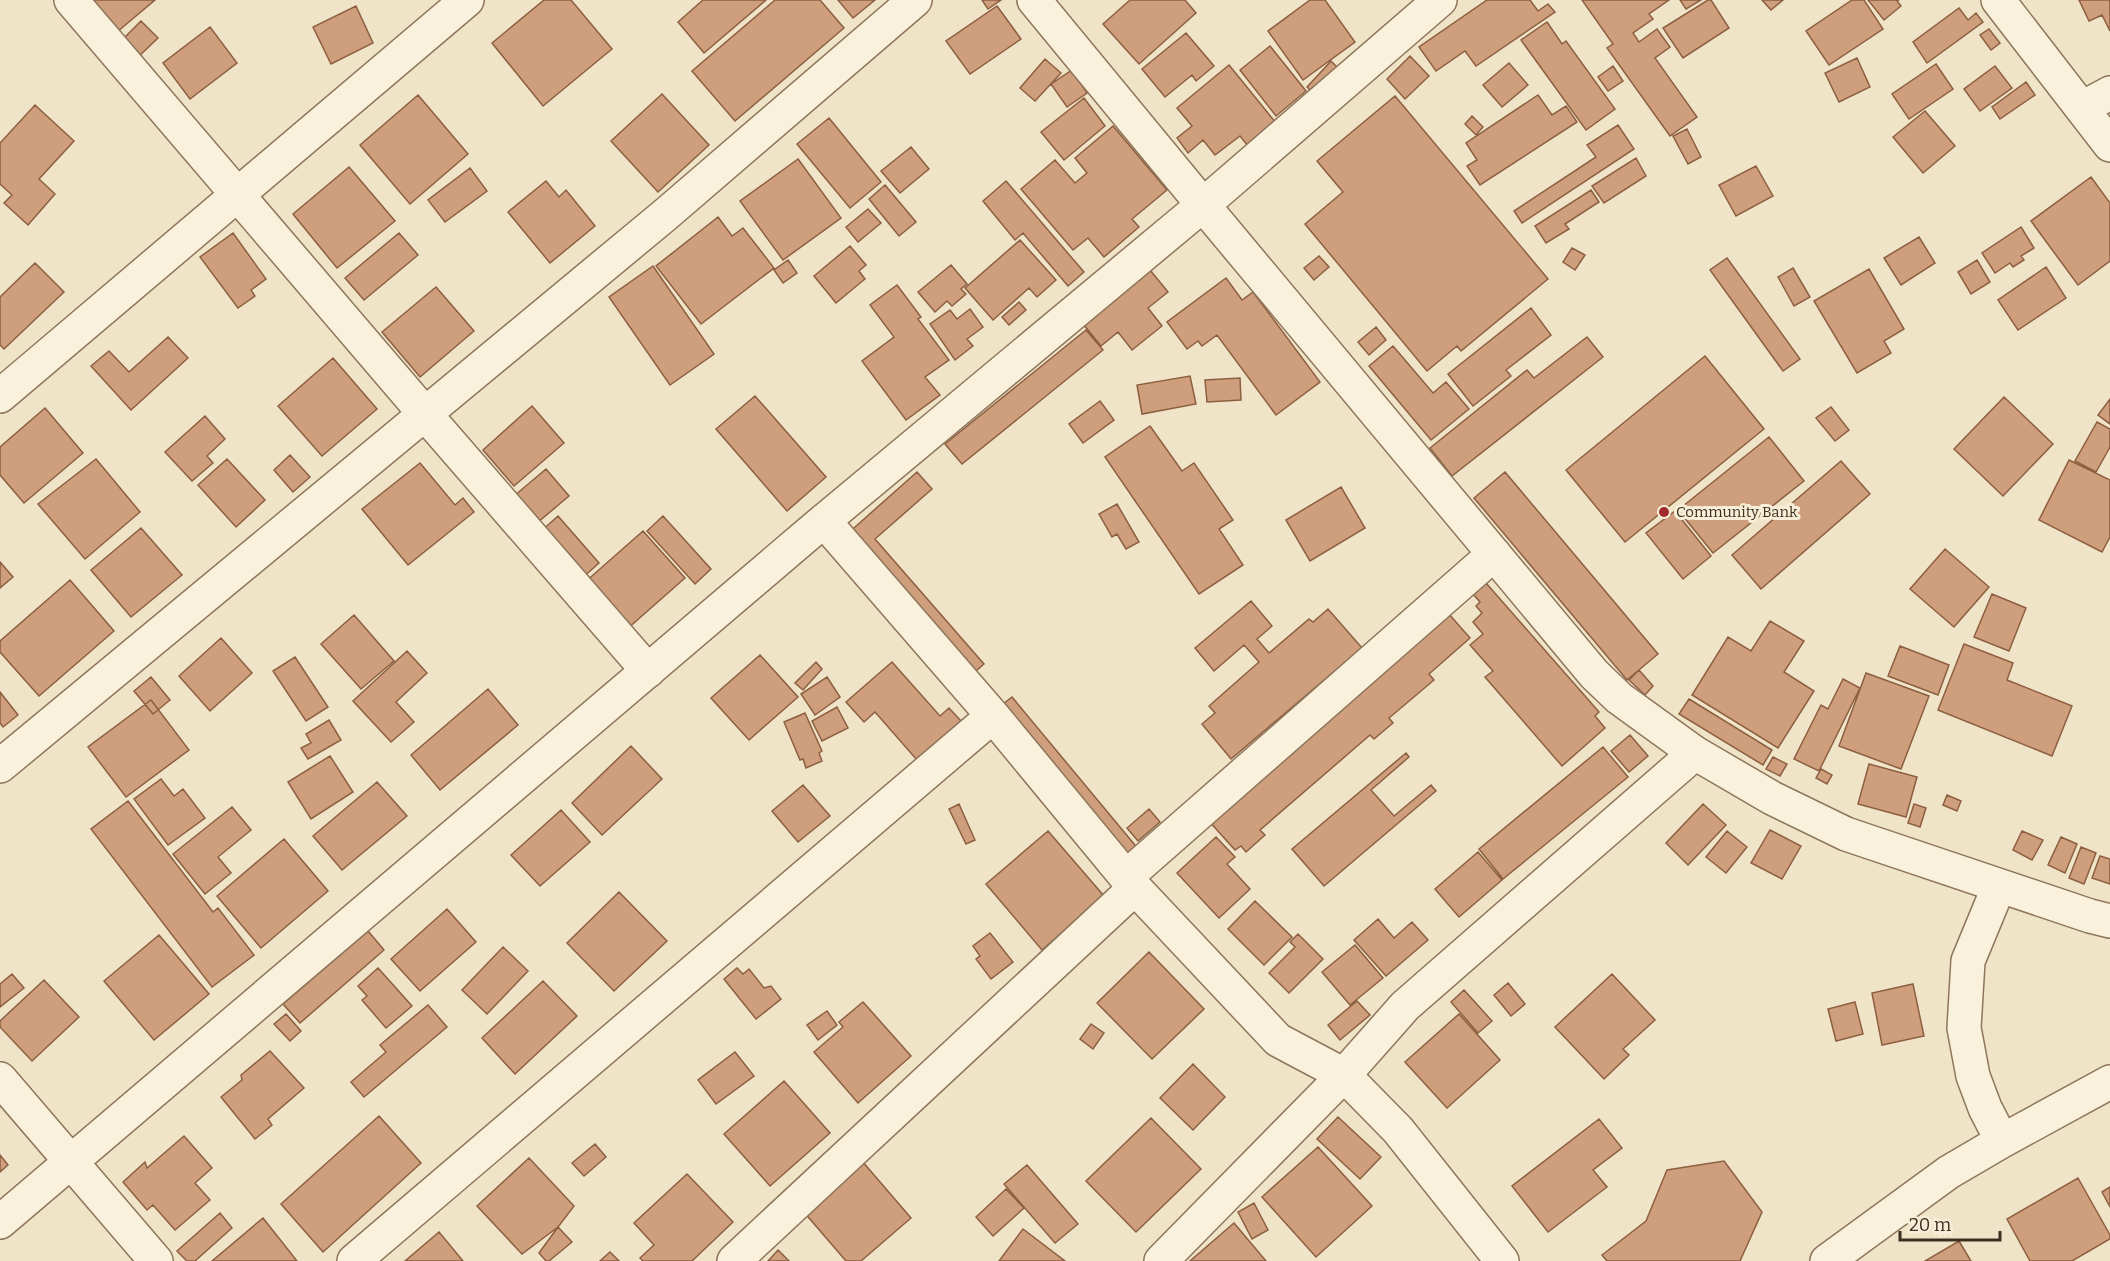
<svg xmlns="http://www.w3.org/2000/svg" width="2110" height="1261" viewBox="0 0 2110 1261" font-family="Bitter,serif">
<rect width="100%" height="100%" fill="#f0e4c8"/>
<path fill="#cf9f7d" stroke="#8d5f41" stroke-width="1.5" d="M89,0H155L117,32Z
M544,0H571L612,49L543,106L492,43Z
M703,0H766L704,53L678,22Z
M775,0H820L844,28L735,121L692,71Z
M838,0H875L853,18Z
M982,0H1001L988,9Z
M1130,0H1185L1196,13L1139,64L1103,24Z
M1310,0H1325L1355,42L1303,80L1268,31Z
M1487,0H1530L1538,11L1548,4L1555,12L1476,66L1465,51L1436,71L1419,47Z
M1582,0H1669L1649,14L1653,19L1633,33L1639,42L1657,29L1670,47L1655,58L1697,117L1670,136L1607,48L1613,44Z
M1680,0H1701L1686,9Z
M1708,0H1711L1729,28L1683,58L1663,28Z
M1762,0H1783L1771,10Z
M1852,0H1864L1883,29L1829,65L1806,31Z
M1868,0H1899L1897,1L1901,6L1884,20Z
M2079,0H2110V31L2102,15L2089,21Z
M356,6L373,43L331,64L313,27Z
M997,6L1021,39L970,74L946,41Z
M1959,8L1968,20L1976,13L1983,22L1927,63L1913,42Z
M141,21L158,38L134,61L118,44Z
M1547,22L1562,44L1566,41L1615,109L1586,130L1521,40Z
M210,27L237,63L190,99L163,63Z
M1989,29L2000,43L1991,50L1980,35Z
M1186,33L1214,66L1196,81L1192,75L1165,97L1142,69Z
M1270,46L1306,91L1276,116L1240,70Z
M1410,56L1429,76L1405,99L1387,79Z
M1857,58L1870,87L1839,102L1825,73Z
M1045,59L1061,73L1035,101L1020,88Z
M1331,61L1338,68L1314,94L1307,87Z
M1509,63L1528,85L1502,107L1483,85Z
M1936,64L1953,89L1909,119L1892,94Z
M1229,65L1276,123L1248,146L1240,136L1215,155L1203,140L1188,153L1177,138L1192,126L1177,108Z
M1613,66L1623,81L1608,91L1598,77Z
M1995,66L2012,88L1980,111L1964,89Z
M1072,70L1087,93L1067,107L1051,84Z
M2026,82L2035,95L2000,119L1992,107Z
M662,94L709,145L658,192L611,141Z
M418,95L468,154L410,204L360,145Z
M1538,95L1552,115L1566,106L1577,122L1480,185L1467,166L1477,160L1466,143Z
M1395,96L1548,279L1461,351L1457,346L1427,371L1305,224L1343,192L1317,161Z
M1084,98L1105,126L1064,160L1041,132Z
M35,105L74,141L39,179L55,194L28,225L4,203L12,195L0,184V143Z
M1925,111L1955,146L1923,173L1893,137Z
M1472,116L1483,127L1476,135L1465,124Z
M829,118L881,182L850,208L797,144Z
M1618,125L1634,149L1522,223L1514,211L1596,157L1587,145Z
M1113,126L1167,190L1132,219L1139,227L1104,257L1088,238L1073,250L1021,189L1055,160L1075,183L1087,173L1075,158Z
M1687,129L1701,157L1688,164L1673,136Z
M911,147L929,169L900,193L881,171Z
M1636,158L1646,176L1604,203L1592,186Z
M798,159L841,218L783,260L740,201Z
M1756,166L1773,196L1736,216L1719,185Z
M349,167L395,221L337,268L293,214Z
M470,168L487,191L445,222L428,200Z
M2091,177L2110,203V261L2078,285L2031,221Z
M546,181L559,197L566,190L595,226L550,263L508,212Z
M1006,181L1084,272L1068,286L1023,233L1015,240L983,201Z
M885,185L916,222L899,236L869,199Z
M1591,190L1599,202L1565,224L1569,229L1546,243L1535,226Z
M868,209L881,223L858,242L846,227Z
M718,217L732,236L743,228L774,268L701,324L656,266Z
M2021,227L2034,248L2021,256L2024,260L2013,267L2010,263L1995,273L1982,253Z
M233,233L266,279L251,290L255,296L238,308L200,257Z
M399,233L418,255L364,300L345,278Z
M1919,237L1935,263L1901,285L1884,258Z
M1020,240L1056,280L1037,297L1029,288L993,320L965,288Z
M850,246L866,265L859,271L865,279L836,303L814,276Z
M1572,248L1585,255L1575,270L1563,262Z
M1319,256L1329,267L1314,280L1304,268Z
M1727,258L1800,359L1783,371L1710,270Z
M788,260L797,273L783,283L774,270Z
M1977,260L1990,282L1971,294L1958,272Z
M35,263L64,292L4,349L0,345V297Z
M951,265L967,284L961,289L966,294L952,306L947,301L935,312L918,292Z
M653,266L714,354L670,385L609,297Z
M2046,267L2066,298L2018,330L1998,300Z
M1793,268L1810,297L1794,306L1778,277Z
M1869,269L1904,329L1884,341L1891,353L1857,373L1814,301Z
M1150,270L1168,292L1148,308L1162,326L1132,350L1118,332L1101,346L1083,324Z
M1226,278L1242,300L1253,292L1320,382L1276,415L1217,335L1202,346L1198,341L1187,349L1167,322Z
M897,285L921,317L918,319L949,360L925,377L940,395L906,420L862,361L894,337L870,305Z
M436,287L474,331L420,377L382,332Z
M1019,302L1026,310L1009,325L1002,317Z
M1531,308L1551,335L1506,370L1511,376L1473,406L1448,374Z
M970,309L983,327L967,339L973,346L955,360L930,324L950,310L957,319Z
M1376,327L1386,340L1369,355L1358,342Z
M1086,330L1103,350L962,464L945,444Z
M168,337L188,358L131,410L91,366L109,351L129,372Z
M1587,337L1603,357L1452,476L1430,448L1527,370L1534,378Z
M1393,346L1433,393L1446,382L1469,409L1431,440L1369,366Z
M1705,356L1764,429L1625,542L1566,470Z
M333,358L377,409L322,456L278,406Z
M1190,376L1196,404L1142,414L1137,385Z
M1240,378L1241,400L1207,402L1205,380Z
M755,396L826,477L787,511L716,429Z
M2004,397L2053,444L2003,496L1954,449Z
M2110,399V424L2098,415Z
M1100,401L1114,420L1083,443L1069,424Z
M532,406L564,443L514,486L483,450Z
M1831,407L1849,430L1835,441L1816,418Z
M45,408L83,453L24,503L0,475V447Z
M205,416L225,439L207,456L213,463L192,481L165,452Z
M2097,422L2110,429V447L2096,472L2075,461Z
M1150,426L1182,471L1194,463L1233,520L1219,529L1243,565L1199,594L1105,457Z
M1769,437L1804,481L1713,553L1678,510Z
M290,455L310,477L293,492L274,470Z
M96,459L140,512L85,559L38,504Z
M227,459L265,500L236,527L198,485Z
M2069,460L2110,480V537L2102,552L2039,520Z
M1841,461L1870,494L1761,589L1732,555Z
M420,463L455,505L463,498L474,512L408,565L362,509Z
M546,469L569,496L537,523L514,496Z
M917,472L932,489L875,539L984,664L969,677L846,535Z
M1505,472L1658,654L1627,680L1474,498Z
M1341,487L1365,528L1310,561L1286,520Z
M1117,504L1139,542L1126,549L1117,534L1112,537L1099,514Z
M1675,511L1711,556L1683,579L1646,533Z
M558,516L599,563L580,580L538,534Z
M663,516L711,569L695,584L647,531Z
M141,528L182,575L131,617L91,570Z
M643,531L685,578L626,630L584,583Z
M1945,549L1989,587L1954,627L1910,589Z
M0,562L13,577L0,588Z
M70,580L114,631L39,696L0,652V641Z
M1486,583L1599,712L1595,716L1605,728L1562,766L1485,677L1493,671L1470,645L1483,634L1473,622L1482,613L1476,606L1480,602L1473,594Z
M1992,594L2026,608L2009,651L1974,637Z
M1251,601L1272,626L1257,639L1269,653L1309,619L1313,622L1328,609L1362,648L1231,759L1202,724L1215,713L1209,706L1259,662L1244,645L1214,671L1195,648Z
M1448,613L1470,638L1429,674L1434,680L1389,718L1393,723L1374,739L1370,735L1260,830L1265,835L1246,852L1241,846L1235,850L1208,820Z
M354,615L394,661L361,689L321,644Z
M1770,621L1804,641L1784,672L1814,691L1778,748L1692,695L1728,637L1751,651Z
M221,638L252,673L210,711L179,676Z
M1964,644L2013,663L2007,680L2072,706L2052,756L1938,710Z
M1900,646L1949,665L1938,695L1888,676Z
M407,651L427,673L396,702L414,722L391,742L353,701Z
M760,655L798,697L749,740L711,698Z
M295,657L328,707L306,721L273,671Z
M816,662L822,669L803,690L795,683Z
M892,662L940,716L949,708L961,721L917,760L875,712L864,722L846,702Z
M1639,670L1653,686L1645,695L1629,680Z
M1866,673L1929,696L1901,769L1839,746Z
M151,677L170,700L153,714L134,691Z
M827,677L840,697L815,715L801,694Z
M1843,679L1860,688L1819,771L1794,759L1821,705L1828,709Z
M488,689L518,725L440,790L411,755Z
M0,692L18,715L3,727L0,723Z
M1012,697L1139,850L1126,861L998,708Z
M1689,699L1772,750L1763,765L1679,714Z
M151,700L189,750L126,797L88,747Z
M837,707L848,728L822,741L812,721Z
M805,713L822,751L819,753L822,761L806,768L803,759L800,760L784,722Z
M329,720L341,740L308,759L301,748L311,743L306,734Z
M1630,735L1648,756L1629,772L1611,751Z
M631,746L662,779L602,835L572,803Z
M1603,747L1628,777L1503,879L1479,849Z
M1406,753L1409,757L1371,790L1394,816L1431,785L1436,791L1324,886L1292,849Z
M330,756L353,792L311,819L288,782Z
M1773,757L1787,764L1780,776L1766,769Z
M1869,764L1917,777L1906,817L1858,804Z
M1821,769L1832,775L1827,784L1816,778Z
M161,779L174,796L183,789L205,818L168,845L134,799Z
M377,782L407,816L342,870L313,836Z
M803,785L830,816L798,842L772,811Z
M1947,795L1961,801L1957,811L1943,805Z
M128,801L213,912L218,908L254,955L212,987L91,829Z
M959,804L975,840L966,844L949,809Z
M1703,804L1726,825L1688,865L1666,843Z
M1914,804L1926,808L1920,827L1908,823Z
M232,807L251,830L218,857L231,873L205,894L173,854Z
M1149,809L1160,822L1138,841L1127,828Z
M561,810L590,842L540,886L511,855Z
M1770,830L1801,846L1782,879L1751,863Z
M1048,831L1104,896L1042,950L986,884Z
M1727,831L1747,847L1726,873L1706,857Z
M2022,831L2043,840L2032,860L2013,850Z
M1216,837L1235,857L1227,864L1250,889L1219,918L1177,873Z
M2061,837L2077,844L2065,873L2048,865Z
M284,839L328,891L261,948L217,896Z
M2081,847L2096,853L2084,884L2069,878Z
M1478,852L1502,880L1459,917L1435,889Z
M2100,856L2110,859V884L2092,878Z
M619,892L667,941L614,991L567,943Z
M1255,901L1292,937L1264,965L1228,929Z
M447,909L476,942L420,991L391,959Z
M1378,919L1394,938L1412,922L1428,940L1386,976L1354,940Z
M368,931L384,950L300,1023L283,1004Z
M990,933L1013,962L991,979L976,959L980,956L973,946Z
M1298,934L1323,959L1289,993L1269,973L1295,947L1290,942Z
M159,935L209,994L154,1040L104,981Z
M1355,945L1383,978L1350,1005L1322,972Z
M503,947L528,971L487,1014L462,990Z
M1149,952L1204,1009L1152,1059L1097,1003Z
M378,968L412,1006L386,1028L362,1000L367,996L358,986Z
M737,968L743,974L749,969L764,988L771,986L781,999L756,1019L724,979Z
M12,974L24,988L0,1007V984Z
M1612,974L1655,1020L1623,1049L1629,1055L1604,1079L1555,1027Z
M44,980L79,1017L32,1061L0,1027V1021Z
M543,981L577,1016L515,1074L482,1038Z
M1508,983L1525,1004L1511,1016L1494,995Z
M1913,984L1924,1036L1882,1045L1872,993Z
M1464,990L1492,1021L1478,1033L1451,1002Z
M1357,1001L1370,1015L1340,1040L1328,1025Z
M863,1002L911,1056L858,1103L814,1052L843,1027L839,1022Z
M1855,1002L1863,1034L1836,1041L1828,1009Z
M428,1005L447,1027L364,1097L351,1082L386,1052L380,1045Z
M827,1011L837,1025L818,1040L807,1025Z
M286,1014L301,1031L290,1041L274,1024Z
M1459,1014L1500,1060L1447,1108L1405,1062Z
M1091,1024L1104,1033L1093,1049L1080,1039Z
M270,1051L304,1088L268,1119L272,1125L255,1139L221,1097L242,1080L241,1075Z
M735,1052L754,1076L716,1104L698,1080Z
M1193,1064L1225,1097L1193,1130L1160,1098Z
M784,1081L830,1133L770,1186L724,1134Z
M379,1116L421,1163L323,1252L281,1204Z
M1338,1117L1381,1157L1360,1179L1317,1139Z
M1151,1118L1201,1169L1136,1232L1086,1181Z
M1599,1119L1622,1148L1593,1170L1607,1187L1548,1232L1512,1186Z
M184,1136L212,1168L195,1183L210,1200L175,1230L153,1205L147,1210L123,1182L145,1162L147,1168Z
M595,1144L606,1157L584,1176L572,1163Z
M1318,1147L1372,1206L1316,1257L1262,1197Z
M0,1155L8,1165L0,1172Z
M529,1158L574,1206L558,1227L522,1254L477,1206Z
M862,1161L911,1218L861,1261H846L803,1211Z
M1724,1161L1762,1212L1740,1261H1607L1602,1255L1646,1221L1667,1170Z
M1027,1165L1078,1224L1055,1243L1004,1184Z
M687,1174L733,1222L692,1261H643L640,1258L654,1245L634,1223Z
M2078,1178L2110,1235V1239L2072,1261H2030L2007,1219Z
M2110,1187V1207L2102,1192Z
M1006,1189L1024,1208L993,1236L976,1217Z
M1254,1203L1268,1230L1252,1239L1238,1212Z
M220,1213L232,1228L195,1261H187L177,1251Z
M263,1218L297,1261H212Z
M1234,1223L1266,1261H1190Z
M558,1227L572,1242L549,1261H546L539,1253Z
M1023,1229L1065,1261H999Z
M439,1232L463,1261H405Z
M1959,1241L1971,1261H1925Z
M778,1250L789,1261H768Z
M610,1252L619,1261H600Z"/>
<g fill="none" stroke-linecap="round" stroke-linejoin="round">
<defs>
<path id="minor" d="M71,0L425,414L648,671
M1034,0L1203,205L1440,0
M1998,0L2110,145
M2082,108L2110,93
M0,396L467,0
M824,521L993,716
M0,766L665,215L915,0
M1126,877L1494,554
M1999,886L1968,961L1964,1028L1973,1076L1985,1108L2002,1141
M0,1079L156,1261
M354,1261L993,716L1135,888L1278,1040L1344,1075L1161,1261
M734,1261L1135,888
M1502,1261L1398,1130L1344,1075L1405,1006L1695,753
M1827,1261L1949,1172L2002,1141L2110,1082"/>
<path id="tertiary" d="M0,1222L814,529L1203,205L1594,674L1619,698L1695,753L1772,798L1846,834L2090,916L2110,921"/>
</defs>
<use href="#minor" stroke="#8d765c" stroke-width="36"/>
<use href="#tertiary" stroke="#8d765c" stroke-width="36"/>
<use href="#minor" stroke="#faf1dc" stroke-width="33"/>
<use href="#tertiary" stroke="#faf1dc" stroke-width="33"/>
</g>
<circle fill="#9e2a2b" stroke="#f7eed8" stroke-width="2" cx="1664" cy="512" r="6"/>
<g text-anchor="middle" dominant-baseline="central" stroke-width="6" stroke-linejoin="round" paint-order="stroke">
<g font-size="15" fill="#3d2e20" stroke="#f7eed8" text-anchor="start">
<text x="1676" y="512">Community Bank</text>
</g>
</g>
<path d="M1900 1231v9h100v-9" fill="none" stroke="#3d2e20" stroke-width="3"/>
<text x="1909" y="1231" font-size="18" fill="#3d2e20" stroke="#f7eed8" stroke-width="4.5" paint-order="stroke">20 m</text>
</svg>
